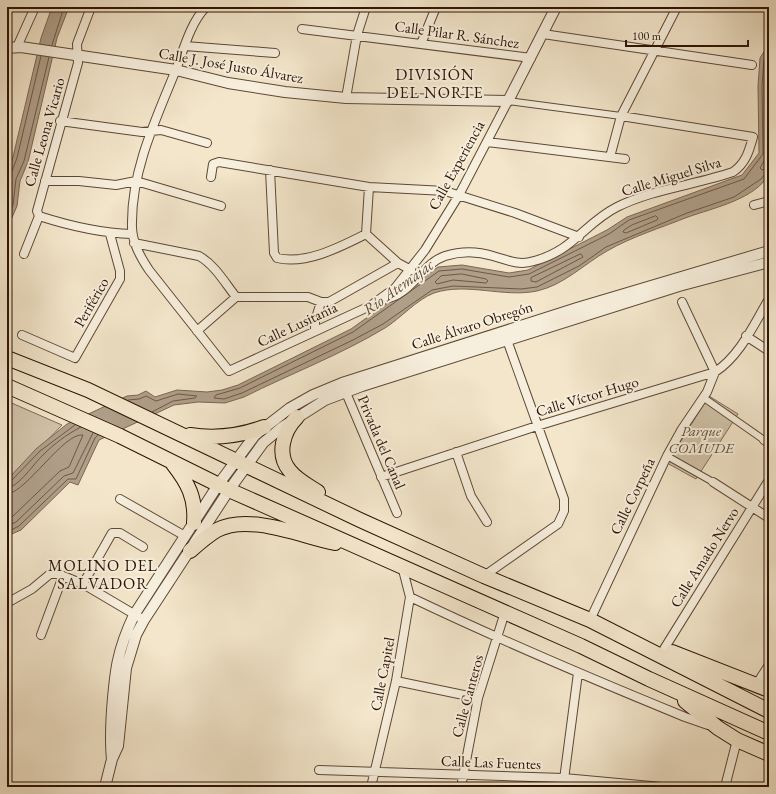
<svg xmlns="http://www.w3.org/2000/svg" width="776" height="794" viewBox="0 0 776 794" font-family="'EB Garamond',serif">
<rect width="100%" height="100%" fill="#f3e6cb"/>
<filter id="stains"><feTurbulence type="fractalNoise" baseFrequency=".005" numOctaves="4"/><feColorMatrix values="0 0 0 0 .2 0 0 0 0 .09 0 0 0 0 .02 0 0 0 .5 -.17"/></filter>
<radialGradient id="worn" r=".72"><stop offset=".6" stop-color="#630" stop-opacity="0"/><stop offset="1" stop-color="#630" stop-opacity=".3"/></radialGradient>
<path fill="#d1c2a9" stroke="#7e6a57" d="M709,396L738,414L696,479L667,463Z
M7,401L62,425L7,483Z"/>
<path fill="#af9e88" stroke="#7b6654" d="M52,7H69L57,38L28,162L20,181L17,206L7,229V173L13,157L41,38Z
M769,44V174C756,199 713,208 688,217C663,227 631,237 607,251C584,264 564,285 537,291C503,298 467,282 434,293C416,300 401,318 385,328C340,355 290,374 244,397L225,403L198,402L174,405L99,440L78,485L70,482L21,530L7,536V480L37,448L67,424L127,396L138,395L146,391L155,397L177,390L207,392L222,390L238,385L351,329L438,267L462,265L509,273L528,270L607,230L627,217L742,175L759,153L758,86L760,58Z"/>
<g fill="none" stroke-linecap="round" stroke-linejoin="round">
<path stroke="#6e5846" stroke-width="1" d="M52,45L64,7
M769,52L764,59L762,86L763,154L744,179L629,220L609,234L529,274L509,277L462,269L439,271L353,332L240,388L216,395L214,398L224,399L242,393L353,340L383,324L432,290L453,286L521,289L537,287L579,266L606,247L687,213L734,197L761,179L765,174L769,173
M769,64L767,86L768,154L760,168L762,170L769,168
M7,173L12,171L17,158L41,56
M656,216L658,218L657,220L626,233L623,232L624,230L632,225Z
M7,219L13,205L16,179L24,161L49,57
M581,254L583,257L536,282L531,281V278Z
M462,274L486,279L488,281L486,283L453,280L437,284L435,282L441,276Z
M128,400L139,399L146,396L156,401L178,394L197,396L195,398L173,401L152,412
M7,483L11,481L40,451L75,425
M7,488C19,487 34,463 43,455C54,444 67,434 81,427
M7,494C26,493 64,432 83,435L69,467L60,471L12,517L7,520
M7,526L16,522L64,476L73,473L93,433
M7,532L19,526L68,479H76L95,438L98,435"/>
<defs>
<path id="pedestrian" d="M508,101L621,116
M704,398L764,440
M667,456L713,482"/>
<path id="minor" d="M206,7C191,22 184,48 177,67C157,117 132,168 132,222C131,240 139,255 149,270L229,371L370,306L395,288L425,250L459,195L508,101
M302,29L531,58
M543,34L752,65
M421,44L436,7
M185,46L275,53
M17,47L35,7
M346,98L357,35L366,7
M60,121L142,132L161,130L207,143
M487,142L625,159
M610,157L621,116L677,7
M270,170L274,253L277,258C306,265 340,247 366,234
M211,177L213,164L219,162L369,187L445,191L515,213L579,237
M45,181H79L116,185L136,181L221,206
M754,205L769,201
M39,216L37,211L78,63L77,44L91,7
M39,216C70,226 99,233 132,234
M366,234L398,263L411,270
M366,234L369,187
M134,243L199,256C215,265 225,283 236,297
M24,254L39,216
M236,297H308L321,302H329L398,263
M384,299C411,296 421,264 445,256C461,251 477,251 493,256C507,260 519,266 534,261C573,251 585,223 617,207C653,189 695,185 733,172C746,163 749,151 753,137L621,116
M197,331L236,297
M315,331V321L321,302
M22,335L75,358L120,279V271L110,234
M746,336L769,351
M344,388L397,513
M764,440L769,443
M456,452L471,496L487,522
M381,477L537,426L715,372C740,356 754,324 769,299
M713,482L769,518
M120,499L185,536
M484,576L558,524L564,511V499L507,340
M83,584L112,533H120L143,547
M410,597C500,640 592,679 685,717L708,725
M7,603L32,589L50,574H58L83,584L144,620
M590,620L667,456L682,429L707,392L715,372L682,302
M41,635L63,576
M664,649L769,480
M396,681L478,698
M756,685L769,665
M319,770L564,778L662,787
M371,787L396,681L410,597L402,566
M461,787L478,698L505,612
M563,787L578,673
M725,787L737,740"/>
<path id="tertiary" d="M7,48L21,47L176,70L228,83L285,92L346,98L508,101L556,7
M112,759C110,742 111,727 112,710C115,671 117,651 134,615L218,485L255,435L290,408L313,395L342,383L577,308L769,251
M105,787L112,759L118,746L126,668L136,635L144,620L229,490L263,443L281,428L325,400L362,386L679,286L769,262"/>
<path id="trunk" d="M7,358L88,390L360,520L484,576L590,620L769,711
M7,386L120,436L229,490L581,646L649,679L769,733
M297,417C283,431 276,455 290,471C297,480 309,486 318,492
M190,435C217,439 240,436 264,427
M173,464C188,483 196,498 194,523
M190,551C198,544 207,536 217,530C249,513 301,536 335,543
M672,652L769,690
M685,701L718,728L737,740L769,754"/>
</defs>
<use href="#pedestrian" stroke="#5e4836" stroke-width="8"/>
<use href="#minor" stroke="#5e4836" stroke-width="10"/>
<use href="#tertiary" stroke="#5e4836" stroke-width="12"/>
<use href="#trunk" stroke="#2c1305" stroke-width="16"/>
<use href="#pedestrian" stroke="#f7efdd" stroke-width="6"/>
<use href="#minor" stroke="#f7efdd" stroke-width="8"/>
<use href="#tertiary" stroke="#f7efdd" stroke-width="10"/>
<use href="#trunk" stroke="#f3e6cb" stroke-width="14"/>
</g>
<g text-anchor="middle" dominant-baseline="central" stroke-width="4" stroke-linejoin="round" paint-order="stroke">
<g font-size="15" fill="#2c1305" stroke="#f7efdd">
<text transform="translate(457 34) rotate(8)">Calle Pilar R. Sánchez</text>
<text transform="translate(231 65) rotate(10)">Calle J. José Justo Álvarez</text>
<text transform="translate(44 132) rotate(-74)">Calle Leona Vicario</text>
<text transform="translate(456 165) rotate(-61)">Calle Experiencia</text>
<text transform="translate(671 176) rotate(-17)">Calle Miguel Silva</text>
<text transform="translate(91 302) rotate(-60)">Periférico</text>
<text transform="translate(297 324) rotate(-25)">Calle Lusitania</text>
<text transform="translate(472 325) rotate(-18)">Calle Álvaro Obregón</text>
<text transform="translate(587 396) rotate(-17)">Calle Víctor Hugo</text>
<text transform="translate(382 442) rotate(67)">Privada del Canal</text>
<text transform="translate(632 496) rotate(-64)">Calle Corpeña</text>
<text transform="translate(704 557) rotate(-58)">Calle Amado Nervo</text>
<text transform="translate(382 674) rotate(-79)">Calle Capitel</text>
<text transform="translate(467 696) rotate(-75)">Calle Canteros</text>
<text transform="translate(491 762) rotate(2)">Calle Las Fuentes</text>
</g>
<g font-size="15" font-style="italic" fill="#66503e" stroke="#f7efdd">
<text x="701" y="430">Parque<tspan x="701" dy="17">COMUDE</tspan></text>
</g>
<g font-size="16" letter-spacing="1" fill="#2c1305" stroke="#f7efdd">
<text x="435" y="74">DIVISIÓN<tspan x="435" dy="18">DEL NORTE</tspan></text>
<text x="103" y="565">MOLINO DEL<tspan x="103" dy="18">SALVADOR</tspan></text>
</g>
<g font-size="16" font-style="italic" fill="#604b39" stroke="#f7efdd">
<text transform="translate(398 287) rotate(-36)">Río Atemajac</text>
</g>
</g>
<rect width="776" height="794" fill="none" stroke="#f3e6cb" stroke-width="24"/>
<rect x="8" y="8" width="760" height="778" fill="none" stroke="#2c1305" stroke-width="2"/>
<rect x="12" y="12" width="752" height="770" fill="none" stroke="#2c1305"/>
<path d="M626 40v6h122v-6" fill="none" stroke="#2c1305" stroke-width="2"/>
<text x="632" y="40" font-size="12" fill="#2c1305" stroke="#f7efdd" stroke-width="3" paint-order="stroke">100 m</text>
<rect width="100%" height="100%" filter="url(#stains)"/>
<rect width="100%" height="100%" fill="url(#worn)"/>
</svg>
